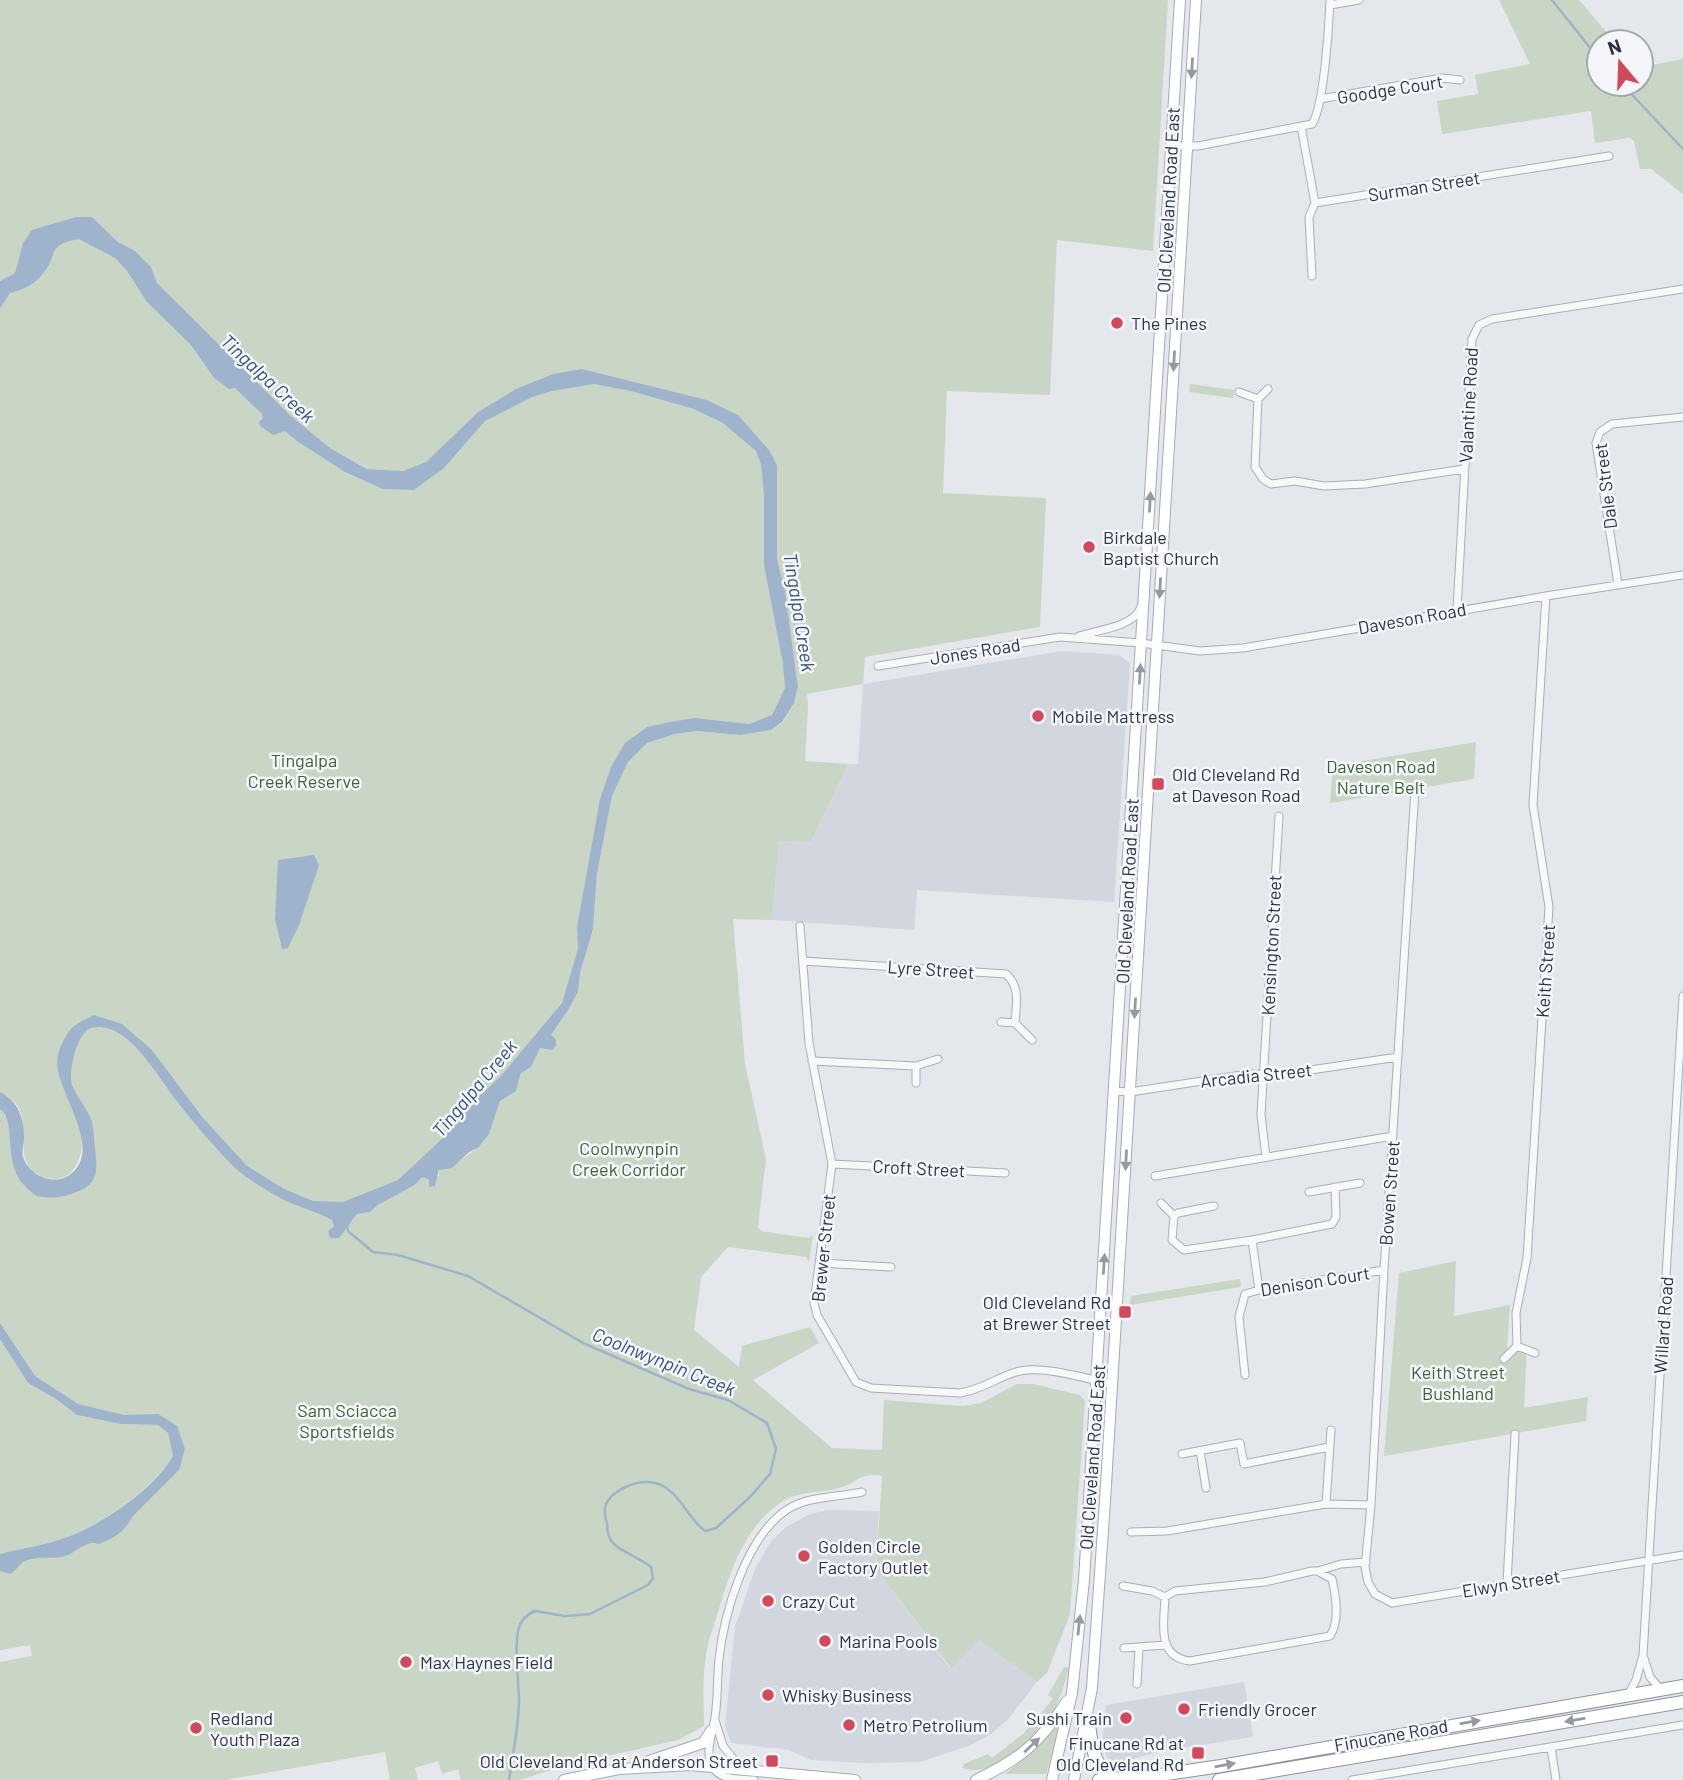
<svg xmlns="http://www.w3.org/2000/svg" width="1683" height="1780" viewBox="0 0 1683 1780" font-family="Barlow,sans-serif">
<rect width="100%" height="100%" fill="#e4e7ec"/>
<path fill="#d2d6de" d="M1062,651L1119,655L1130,663L1114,902L917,890L914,930L772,920L779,841L811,842L848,764H858L863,684Z
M828,1510L879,1511L876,1569L950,1668L979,1639L1037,1682L1008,1719L991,1734L969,1746L920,1762L863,1763L811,1760L789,1750L731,1743L725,1726L735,1627L755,1569L771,1541L786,1527L810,1514Z
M1244,1682L1253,1737L1163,1751L1117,1763L1107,1758L1102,1745L1106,1705Z"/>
<path fill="#c9d6c5" d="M0,0H1168L1153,251L1057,240L1050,395L947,391L943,493L1046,498L1040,627L865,657L863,684L807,694L808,708L805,761L848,764L811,842L779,841L772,920L733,919L745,1064L766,1159L758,1227L761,1231L809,1238L813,1234L809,1262L806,1257L728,1247L701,1277L694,1330L739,1367L742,1346L810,1327L819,1343L753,1380L832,1448L882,1450L884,1400L963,1406L981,1403L1017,1384H1033L1080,1395L1085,1401L1070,1614L1047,1673L1037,1682L979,1640L951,1668L876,1569L882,1476C858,1473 861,1481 842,1487C821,1494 799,1490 780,1503C742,1529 728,1578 716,1619C712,1631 707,1644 706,1656C702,1678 704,1703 704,1726L678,1740L567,1765L520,1780H461L458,1769L442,1774L438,1761L415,1768L418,1780H390L385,1752L225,1780H0V1662L32,1656L30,1645L0,1650V1564L28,1557L127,1514L179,1455L173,1430L159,1419L78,1410L33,1382L0,1330V1102L7,1104L28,1177L70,1184L89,1149L64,1064L90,1017L58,1069C67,1101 97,1142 72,1171C66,1178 56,1181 47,1178C0,1164 47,1113 0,1092V289L67,233L122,256L228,373L360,473L415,476L481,416L505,404L595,378L711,409L765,458L792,691L777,718L752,728L689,725L647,736L625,756L608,792L569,1001L447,1155L347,1207L351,1223L357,1214L370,1212L378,1205L413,1186L423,1177L429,1180L439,1176V1170L459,1161L478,1148L489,1134L500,1101L519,1082L521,1073L540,1048L552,1050L550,1035L568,1010L578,992L580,973L593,929L597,874L612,796L628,762L647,743L675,734L696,731L740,735L771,730L783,722L794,703L798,687L785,591L777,559V465L769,450L738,415L707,400L582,369L497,401L478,412L426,462L403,471L368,469L330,448L291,416L157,283C146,252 137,258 116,240C108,233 100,224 92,217C65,217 46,231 23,243L15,273L0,281Z
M1499,0H1579L1615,42H1599V84H1641V67L1683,59V194L1651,169H1640L1634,141L1630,138L1595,143L1591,111L1442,134L1437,101L1478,94L1475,75L1530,64Z
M1190,384L1234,390L1233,398L1189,392Z
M1476,742L1474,779L1330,803L1333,766Z
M1456,1261L1454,1316L1510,1305L1507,1348L1527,1345L1524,1408L1588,1397L1586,1421L1384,1456L1399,1273Z
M1240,1279L1241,1287L1130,1305L1131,1296Z
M0,1339L28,1383L56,1399L77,1415L120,1424L158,1425L168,1433L173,1456C153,1489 105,1521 70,1536C48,1545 22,1548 0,1554Z
M1064,1667L1069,1668C1062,1694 1052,1724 1032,1742C1025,1748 1016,1752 1008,1757C993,1766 979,1774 962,1768L964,1764L988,1754L992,1758L1024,1733L1053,1699L1048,1695Z
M1064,1715L1046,1774H1004C1028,1757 1046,1741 1062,1716Z"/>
<path fill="#9fb4cc" d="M76,217H92L118,242L135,251L151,267L157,283L291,416L330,448L367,469L403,471L426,462L478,412L516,389L553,374L582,369L707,400L738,415L769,450L777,465V559L785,591L798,687L794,703L782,722L771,730L740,735L696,731L675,734L647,743L628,762L612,796L597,874L593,929L580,973L578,992L568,1010L551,1035L556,1039V1046L552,1050L540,1048L531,1067L521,1073L516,1091L500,1101L489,1134L478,1148L469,1152L452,1168L439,1170L435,1186L429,1187V1180L423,1177L413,1186L378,1205L370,1212L357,1214L339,1238H330L328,1231L334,1226L332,1220C320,1213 307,1210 293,1204C276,1197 249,1180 235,1168C214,1147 194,1123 176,1100C159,1078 142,1047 117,1032C109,1028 95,1024 87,1030C76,1039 68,1072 72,1085C77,1098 88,1109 92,1122C94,1131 94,1140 95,1148C98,1176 98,1186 68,1195C60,1198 46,1198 37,1196C33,1194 28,1189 25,1186C2,1165 17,1119 0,1109V1092C17,1100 24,1117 24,1136C25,1143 21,1150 23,1157C28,1173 49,1185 66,1177C108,1154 57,1093 57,1063C57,1052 64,1037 71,1029C76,1023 87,1019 94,1015L122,1024L152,1050L203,1118L247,1166L284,1189L313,1201L343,1202L398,1180L446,1135L474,1101L501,1076L562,1003L578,949L577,927L600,799L611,767L625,743L647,727L670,722L695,718L749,724L772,715L785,688L783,664L764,565V494L761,464L756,451L723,423L694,409L631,391L594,384L552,391L532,397L485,421L444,468L414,490L383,489L345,472L297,441L285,431L273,435L260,426L259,422L263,418L262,414L235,388L229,389L214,378L191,345L147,302L127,271L115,258L79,239C46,245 59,253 44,272C36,284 23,290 10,293L0,308V281L15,273L23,243L32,230Z
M314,855L319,865L299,925L288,948L282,949L275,919L278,860Z
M0,1323L35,1376L78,1404L124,1415L158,1414L177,1426L185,1449L179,1470L132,1517C125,1532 114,1538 99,1544C87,1540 79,1550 68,1555C54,1561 37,1554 23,1562C19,1565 15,1571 11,1574L0,1571V1554C22,1548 48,1545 70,1536C105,1522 154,1489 173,1456L168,1433L158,1425L120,1424L77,1415L56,1399L28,1383L0,1339Z"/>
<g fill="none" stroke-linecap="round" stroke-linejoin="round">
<path stroke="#9fb4cc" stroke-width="2.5" d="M1552,0L1599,59
M1622,84L1683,149
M347,1224L348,1231L373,1252L398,1255L468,1276L583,1343L689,1389L728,1400L767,1423L776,1449L770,1474L750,1497L716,1528L705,1531C687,1518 678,1488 655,1483C638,1479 609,1490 605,1508C604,1512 606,1520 607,1524C607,1531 609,1539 614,1544C621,1551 641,1559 651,1567L653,1578L648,1585L590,1614L565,1616L535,1611C525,1615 520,1621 518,1631C514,1655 519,1679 519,1703C518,1729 513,1755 509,1780"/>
<defs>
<path id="street" d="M1330,5L1359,0
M1320,99L1442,78L1460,80
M1301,126L1315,203L1609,156
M1171,146H1198L1312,124C1324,107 1329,25 1330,0
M1312,276L1309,217L1315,203
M1239,392L1258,399L1268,389
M1258,399L1255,467L1263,479L1271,484L1295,481L1324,486L1365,484L1464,469
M1618,584L1596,443L1600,432L1612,424L1683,417
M1457,610L1472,339L1479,325L1492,319L1683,289
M1079,636C1098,630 1134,627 1141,607
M878,666L1060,637L1141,643L1200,651L1243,648L1546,596L1683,575
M1415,790L1384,1270L1371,1505L1365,1567L1368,1582L1375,1594L1392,1603L1683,1555
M800,926L809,1043L832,1164L814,1303L817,1315L856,1382L871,1388L960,1393C981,1390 996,1378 1016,1372C1040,1364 1087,1379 1112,1384
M803,961L1006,974C1021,987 1016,1005 1015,1023
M1001,1022L1015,1023L1032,1040
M812,1061L916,1066
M916,1083V1066L938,1059
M1114,1091L1130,1092L1248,1074L1277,1075L1398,1057
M1266,1157L1261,1115L1279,816
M832,1164L1005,1173
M1155,1176L1393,1136
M1309,1192L1360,1183
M1161,1203L1174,1216
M1214,1206L1178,1213L1174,1216L1172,1240L1184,1250L1252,1240
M820,1263L891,1267
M1259,1290L1252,1240L1332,1224L1336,1217L1335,1187
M1517,1346L1516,1313L1527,1258L1549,907L1533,805L1546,596
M1504,1359L1517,1346L1535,1353
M1245,1375L1239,1317L1245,1294L1259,1290L1384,1270
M1200,1451L1206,1488
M1182,1454L1240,1443L1244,1464L1329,1447
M1326,1504L1331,1430
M1131,1532L1167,1531L1326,1504L1371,1505
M1312,1571H1317L1332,1579C1336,1596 1340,1621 1330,1636L1190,1661C1156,1657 1164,1623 1165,1597L1175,1591L1265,1582Z
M1318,1571L1341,1564L1366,1562
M1507,1583L1515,1434
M1123,1586L1152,1591L1165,1597
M1124,1648L1166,1645
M1643,1655L1650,1677L1661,1690
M1137,1684L1139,1647
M1628,1695L1636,1680L1643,1655L1683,996
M715,1720L723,1746L741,1768
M1551,1748L1556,1780
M754,1780C741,1779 722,1780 714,1769C703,1755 713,1732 715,1717C718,1698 717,1678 719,1659C724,1613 745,1543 781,1514C804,1495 835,1498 862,1492
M1352,1780L1683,1725"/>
<path id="primary" d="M646,1762L703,1743L711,1731
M564,1780L619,1769L690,1765L855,1780
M976,1780C1020,1759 1040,1743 1067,1701
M1052,1780L1072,1693L1084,1580L1180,0
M1074,1780L1092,1688L1105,1501L1196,0"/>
<path id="highway" d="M1088,1718C1092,1742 1091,1765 1114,1779
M1099,1780L1160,1775L1221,1766L1683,1686
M1219,1780L1683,1702"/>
</defs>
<use href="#street" stroke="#a9aeb7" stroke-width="9"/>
<use href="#primary" stroke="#a3abb8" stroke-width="12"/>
<use href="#highway" stroke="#8b94a3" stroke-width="14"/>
<use href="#street" stroke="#f7f8fa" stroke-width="7"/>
<use href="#primary" stroke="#fff" stroke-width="10"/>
<use href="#highway" stroke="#fff" stroke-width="12"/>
</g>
<defs><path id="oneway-solid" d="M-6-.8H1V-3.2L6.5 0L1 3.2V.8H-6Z" transform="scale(1.75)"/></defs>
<g fill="#959aa2">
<use href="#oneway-solid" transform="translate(1192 68) rotate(93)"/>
<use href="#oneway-solid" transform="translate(1174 361) rotate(93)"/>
<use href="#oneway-solid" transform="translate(1150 502) rotate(-87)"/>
<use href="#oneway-solid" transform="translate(1160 588) rotate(93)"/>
<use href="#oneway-solid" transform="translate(1140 674) rotate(-87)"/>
<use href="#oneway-solid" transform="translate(1135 1008) rotate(93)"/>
<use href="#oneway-solid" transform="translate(1126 1160) rotate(93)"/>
<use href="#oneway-solid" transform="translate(1104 1264) rotate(-86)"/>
<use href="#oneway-solid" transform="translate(1079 1625) rotate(-84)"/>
<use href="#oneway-solid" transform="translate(1575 1720) rotate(170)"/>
<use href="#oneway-solid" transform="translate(1470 1722) rotate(-10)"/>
<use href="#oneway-solid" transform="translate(1032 1745) rotate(-43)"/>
<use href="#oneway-solid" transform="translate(1225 1765) rotate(-10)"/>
</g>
<g fill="#d1495b" stroke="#f4f6f9" stroke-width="2.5">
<circle cx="1117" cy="323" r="7"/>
<circle cx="1089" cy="547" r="7"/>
<circle cx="1038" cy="716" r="7"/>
<rect x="1151" y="777" width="14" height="14" rx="3.5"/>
<rect x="1118" y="1305" width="14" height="14" rx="3.5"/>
<circle cx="804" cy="1556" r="7"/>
<circle cx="768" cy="1601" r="7"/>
<circle cx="825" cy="1641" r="7"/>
<circle cx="406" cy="1662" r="7"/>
<circle cx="768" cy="1695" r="7"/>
<circle cx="1184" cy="1709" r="7"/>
<circle cx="1126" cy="1718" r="7"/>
<circle cx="849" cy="1725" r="7"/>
<circle cx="196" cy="1728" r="7"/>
<rect x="1191" y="1746" width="14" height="14" rx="3.5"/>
<rect x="765" y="1754" width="14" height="14" rx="3.5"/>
</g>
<g text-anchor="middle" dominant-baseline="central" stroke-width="5" stroke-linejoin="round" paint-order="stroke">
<g font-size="18" fill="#2b3445" stroke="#f4f6f9">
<text transform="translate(1390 89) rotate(-9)">Goodge Court</text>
<text transform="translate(1424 186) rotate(-9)">Surman Street</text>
<text transform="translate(1168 200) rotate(-87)">Old Cleveland Road East</text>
<text transform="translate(1468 405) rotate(-87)">Valantine Road</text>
<text transform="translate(1605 486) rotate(-97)">Dale Street</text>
<text transform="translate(1412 618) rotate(-10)">Daveson Road</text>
<text transform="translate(975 651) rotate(-9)">Jones Road</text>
<text transform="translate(1127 891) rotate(-87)">Old Cleveland Road East</text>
<text transform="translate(1271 945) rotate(-87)">Kensington Street</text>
<text transform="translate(931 969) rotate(4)">Lyre Street</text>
<text transform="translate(1545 971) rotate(-86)">Keith Street</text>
<text transform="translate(1256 1075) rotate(-6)">Arcadia Street</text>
<text transform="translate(919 1168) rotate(3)">Croft Street</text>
<text transform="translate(1389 1193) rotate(-86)">Bowen Street</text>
<text transform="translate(823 1248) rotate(-84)">Brewer Street</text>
<text transform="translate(1315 1281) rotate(-9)">Denison Court</text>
<text transform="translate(1663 1325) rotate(-86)">Willard Road</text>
<text transform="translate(1092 1457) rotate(-86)">Old Cleveland Road East</text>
<text transform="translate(1511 1583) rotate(-9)">Elwyn Street</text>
<text transform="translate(1391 1735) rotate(-10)">Finucane Road</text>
</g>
<g font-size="18" fill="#2b3445" stroke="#f4f6f9" text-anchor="start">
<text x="1131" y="323">The Pines</text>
<text x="1103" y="537">Birkdale<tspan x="1103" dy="21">Baptist Church</tspan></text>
<text x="1052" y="716">Mobile Mattress</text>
<text x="1172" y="774">Old Cleveland Rd<tspan x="1172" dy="21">at Daveson Road</tspan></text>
<text x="1111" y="1302" text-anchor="end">Old Cleveland Rd<tspan x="1111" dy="21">at Brewer Street</tspan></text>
<text x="818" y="1546">Golden Circle<tspan x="818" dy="21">Factory Outlet</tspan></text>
<text x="782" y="1601">Crazy Cut</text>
<text x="839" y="1641">Marina Pools</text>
<text x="420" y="1662">Max Haynes Field</text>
<text x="782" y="1695">Whisky Business</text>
<text x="1198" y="1709">Friendly Grocer</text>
<text x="210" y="1718">Redland<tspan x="210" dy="21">Youth Plaza</tspan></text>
<text x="1112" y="1718" text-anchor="end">Sushi Train</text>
<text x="863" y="1725">Metro Petrolium</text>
<text x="1184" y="1743" text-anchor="end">Finucane Rd at<tspan x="1184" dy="21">Old Cleveland Rd</tspan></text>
<text x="758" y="1761" text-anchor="end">Old Cleveland Rd at Anderson Street</text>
</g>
<g font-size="18" fill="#3f6138" stroke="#f4f6f9">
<text x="304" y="760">Tingalpa<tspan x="304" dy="21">Creek Reserve</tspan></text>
<text x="1381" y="766">Daveson Road<tspan x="1381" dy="21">Nature Belt</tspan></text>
<text x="629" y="1148">Coolnwynpin<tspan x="629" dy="21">Creek Corridor</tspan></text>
<text x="1458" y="1372">Keith Street<tspan x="1458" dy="21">Bushland</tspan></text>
<text x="347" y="1410">Sam Sciacca<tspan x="347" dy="21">Sportsfields</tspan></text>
</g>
<g font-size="19" font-style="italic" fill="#34527a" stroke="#f4f6f9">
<text transform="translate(268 378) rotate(43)">Tingalpa Creek</text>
<text transform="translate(800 612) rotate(81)">Tingalpa Creek</text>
<text transform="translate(474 1088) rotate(-50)">Tingalpa Creek</text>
<text transform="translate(664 1361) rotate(22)">Coolnwynpin Creek</text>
</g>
</g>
<g transform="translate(1620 63) rotate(341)"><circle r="33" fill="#f4f6f9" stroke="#a4a8b1" stroke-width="2"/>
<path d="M0-5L12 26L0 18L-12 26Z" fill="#d1495b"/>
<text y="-10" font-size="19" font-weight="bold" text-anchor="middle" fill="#2b3445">N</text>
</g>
</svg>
